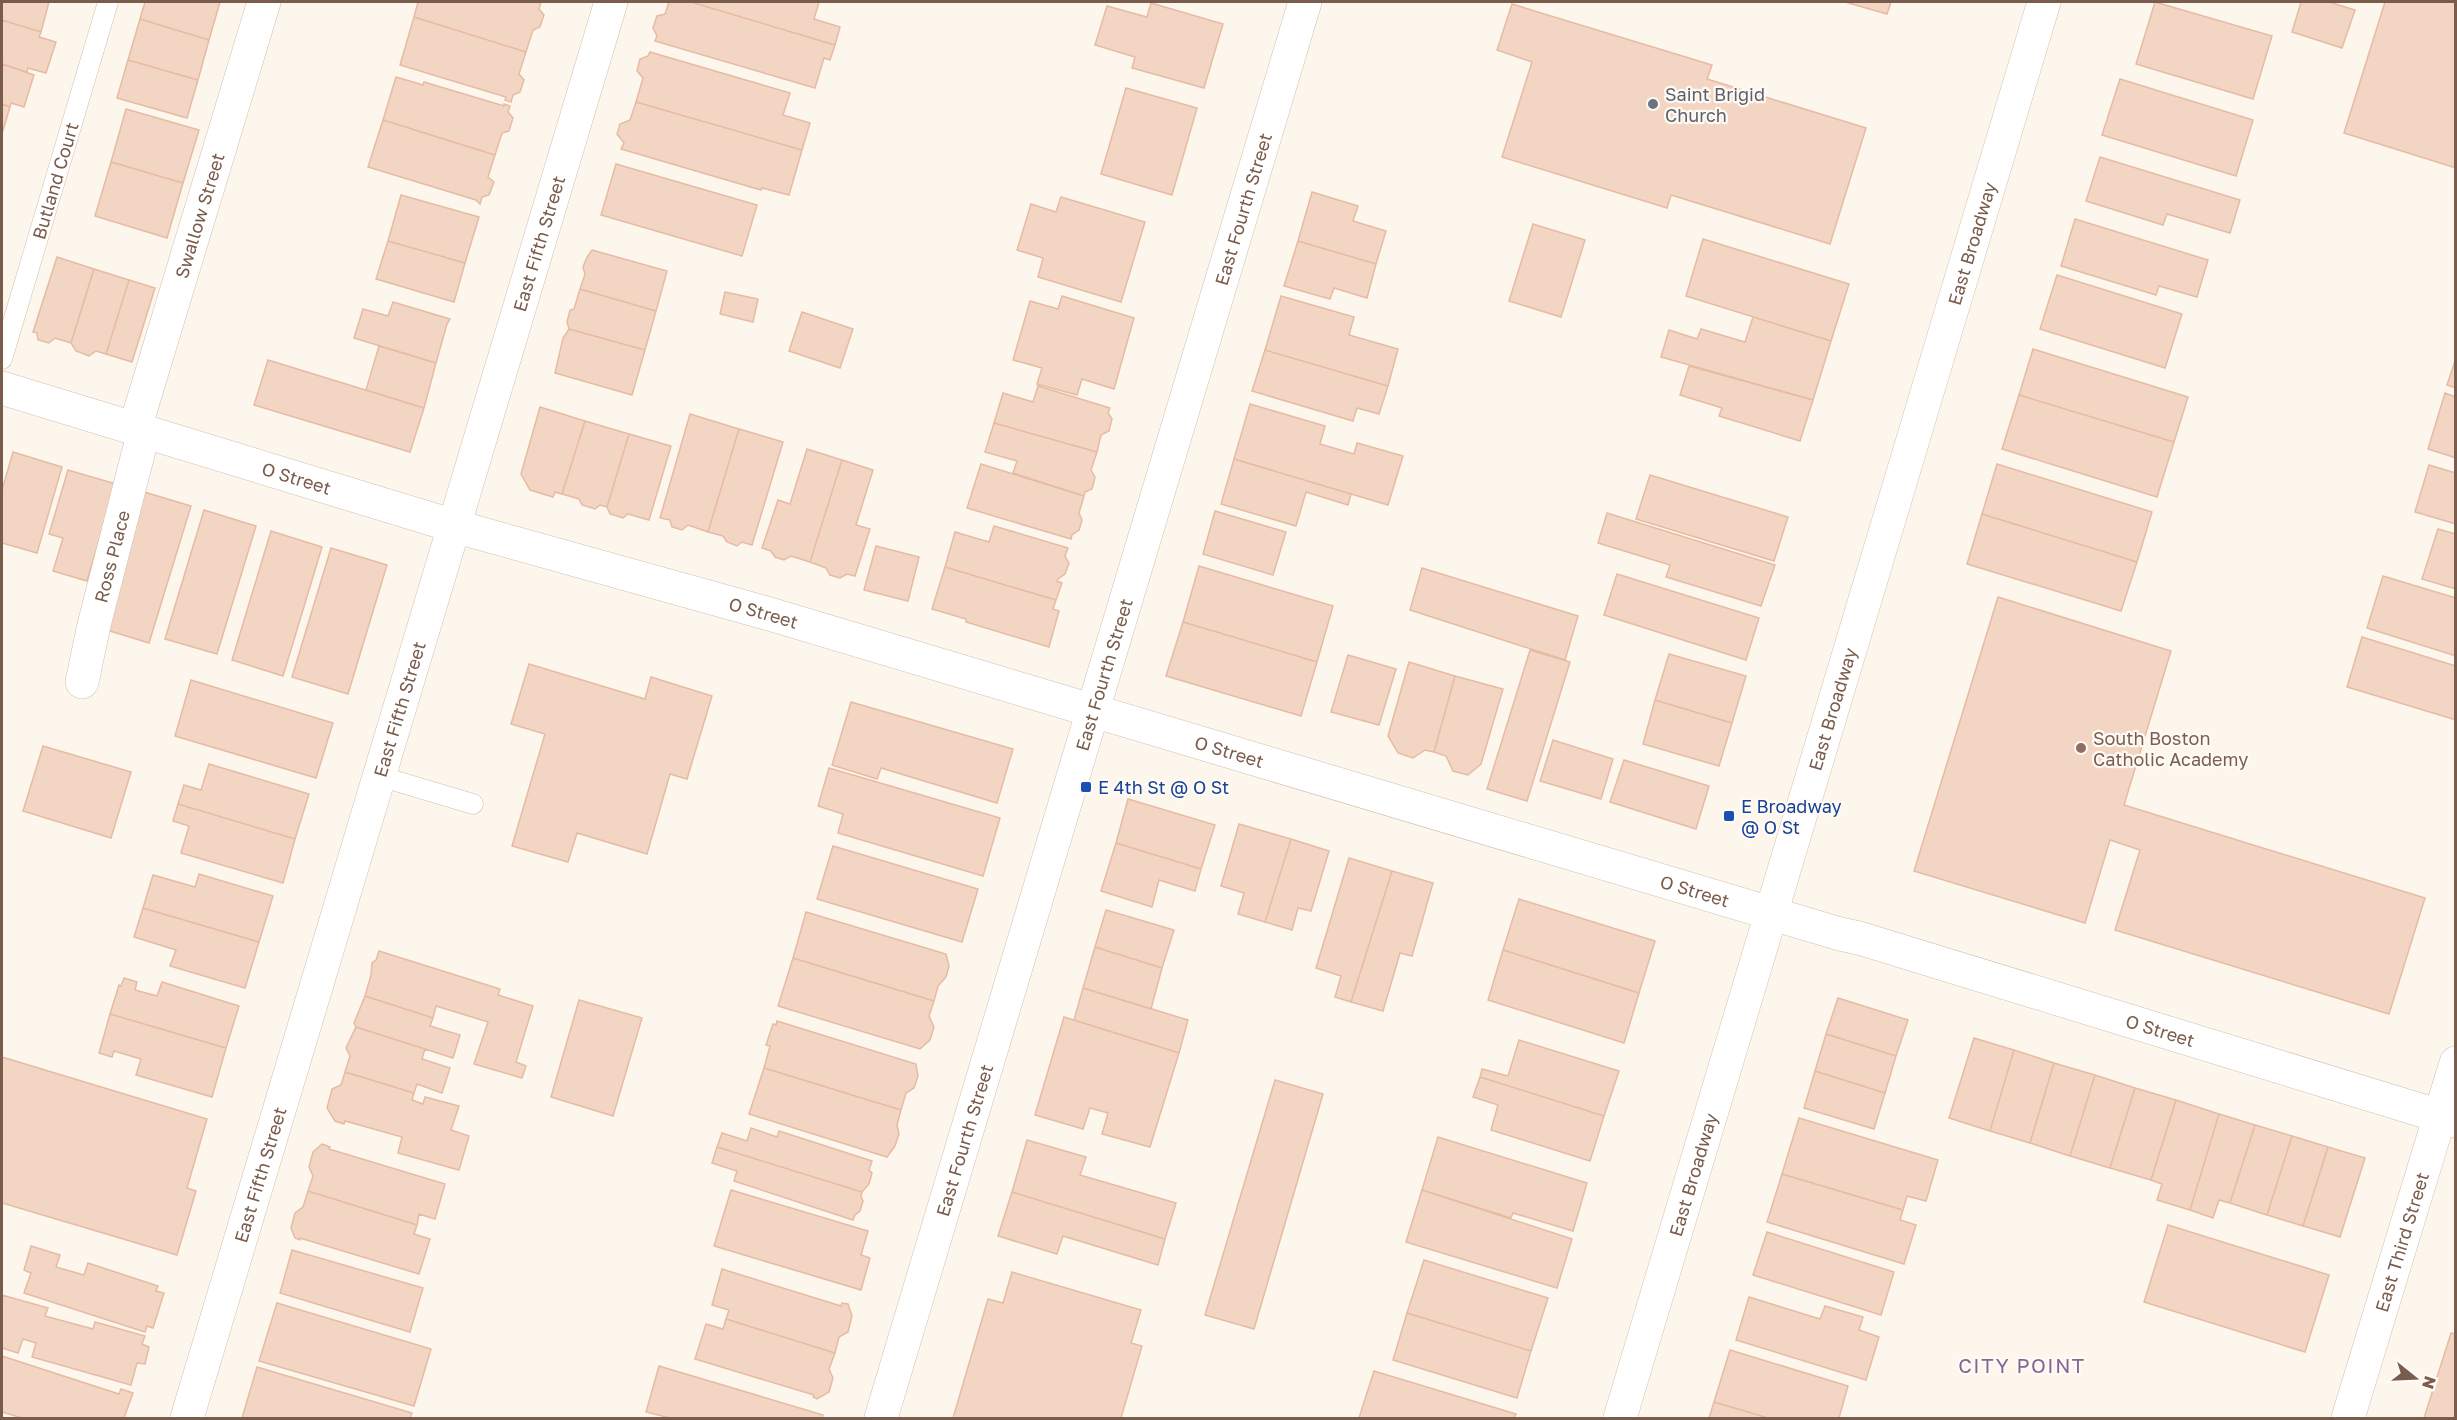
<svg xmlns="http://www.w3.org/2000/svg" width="2457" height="1420" viewBox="0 0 2457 1420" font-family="'Golos Text',sans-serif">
<rect width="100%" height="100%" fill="#fdf6ec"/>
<path fill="#f3d5c3" stroke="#e6bba3" stroke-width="1.5" d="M2,2H49L41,32L2,20Z
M145,2H220L209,40L140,19Z
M418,2H541L539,9L544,15L540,27L533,30L526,52L414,17Z
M669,2H691L835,45L830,60L824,58L815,88L655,41L657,36L653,28L657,16L665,14Z
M691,2H819L814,19L840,27L835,45Z
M1845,2H1891L1887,14Z
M2155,2L2272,36L2253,99L2136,64Z
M2301,2H2329L2355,10L2342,48L2292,32Z
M2385,2H2456V168L2344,133Z
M1151,3L1223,24L1204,88L1132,68L1135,57L1095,45L1107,6L1147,17Z
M1512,4L1712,65L1707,79L1866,128L1830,244L1671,195L1667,208L1502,157L1532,62L1497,50Z
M414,17L526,52L519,74L524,80L520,92L513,95L511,102L505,100L506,97L400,65Z
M140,19L209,40L198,80L128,60Z
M2,20L41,32L39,37L56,42L46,73L28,68L27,72L2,64Z
M650,52L790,93L783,115L810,123L802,150L636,102L643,78L637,71L640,59L648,56Z
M128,60L198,80L187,118L117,98Z
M2,64L34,75L24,107L11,103L10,107L2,104Z
M396,77L423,85L424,82L504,106V104L510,106L508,112L513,118L509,131L502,133L495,155L383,120Z
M2120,79L2253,120L2236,176L2102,135Z
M1126,88L1197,108L1172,195L1101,174Z
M636,102L802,150L789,195L762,188L761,190L621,149L624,143L617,134L620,124L630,120Z
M2,104L10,107L2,134Z
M126,109L199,130L183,183L111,162Z
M383,120L495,155L488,177L494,182L489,195L482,197L480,204L476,200L368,167Z
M2100,157L2240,200L2230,233L2167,214L2163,225L2086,201Z
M111,162L183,183L167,238L95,216Z
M616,164L757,205L742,256L601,215Z
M1312,192L1358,206L1353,221L1386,231L1376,264L1298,241Z
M401,195L479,217L465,263L388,241Z
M1061,197L1145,222L1121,302L1038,277L1043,258L1017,250L1031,204L1056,212Z
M2075,219L2208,260L2197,297L2159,286L2156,295L2061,266Z
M1533,224L1585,240L1561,317L1509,301Z
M1703,239L1849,284L1831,341L1686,296Z
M388,241L465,263L454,302L376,279Z
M1298,241L1376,264L1367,298L1334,288L1330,299L1284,286Z
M592,250L667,271L656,311L580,289L585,274L583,267L587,257Z
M57,257L94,269L71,343L55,338L49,343L38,340L37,333L33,332Z
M94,269L129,280L106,354L96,351L89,356L76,351L71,343Z
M2057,275L2182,314L2165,368L2040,329Z
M129,280L155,288L132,362L106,354Z
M580,289L656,311L645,350L569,329L567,322L570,310L574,309Z
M725,292L758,299L753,322L720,314Z
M1062,296L1134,318L1114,389L1082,379L1077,395L1037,384L1042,368L1013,360L1030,301L1058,309Z
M1281,296L1354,317L1349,335L1398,349L1388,386L1265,350Z
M393,302L450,319L447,324L436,363L354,338L363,309L388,316Z
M802,312L853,329L840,368L789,351Z
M1753,317L1831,341L1813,400L1661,357L1669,330L1697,339L1701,329L1745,342Z
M569,329L645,350L632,395L555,373L563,338Z
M379,346L436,363L424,408L366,390Z
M2033,349L2188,397L2174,442L2019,395Z
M1265,350L1388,386L1379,414L1357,408L1353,421L1252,391Z
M2456,358V388L2447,385Z
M268,360L424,408L410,452L254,405Z
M1689,366L1813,400L1800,441L1719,416L1722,408L1680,395Z
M1038,386L1110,408L1108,413L1112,419L1109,431L1101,435L1097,452L994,423L1003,393L1033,402Z
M2445,393L2456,397V458L2428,449Z
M2019,395L2174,442L2157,497L2002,449Z
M1250,404L1325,426L1320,444L1354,454L1357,443L1403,456L1388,505L1234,459Z
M540,407L585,421L562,494L555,492L553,497L530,490L521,474Z
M690,414L739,429L708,532L688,525L682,530L672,527L670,520L660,518Z
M585,421L629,434L607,507L600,505L595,509L582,505L579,499L562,494Z
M994,423L1097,452L1091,470L1095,477L1092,489L1085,492L1084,496L1013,473L1017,461L985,452Z
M739,429L783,442L752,545L742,542L737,546L727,542L723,536L708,532Z
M629,434L671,446L649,520L628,514L623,518L610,514L607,507Z
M807,449L842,460L810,562L791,556L784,560L775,557L771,551L762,548L778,500L790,504Z
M13,452L62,467L37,553L2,543V490Z
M1234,459L1351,494L1348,505L1306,492L1296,526L1221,504Z
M842,460L873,470L856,525L870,529L855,576L847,574L840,578L830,575L826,568L810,562Z
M981,464L1084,496L1079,513L1082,520L1079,530L1072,535L1071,539L967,508Z
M1997,464L2152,512L2137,562L1982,514Z
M2429,465L2456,473V524L2415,512Z
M68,470L116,484L87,581L53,571L63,538L49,534Z
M1650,475L1788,517L1774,561L1636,519Z
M141,491L191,506L149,643L100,628Z
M204,510L256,526L217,654L165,639Z
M1215,511L1286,532L1273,575L1203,554Z
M1607,513L1775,565L1761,606L1666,577L1670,565L1598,543Z
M1982,514L2137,562L2121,611L1967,564Z
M994,526L1068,548L1065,556L1069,563L1065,574L1058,579L1057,581L1062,583L1056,600L945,567L955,532L989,542Z
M2438,529L2456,534V589L2422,579Z
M271,531L322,547L283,676L232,660Z
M876,546L919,557L908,601L864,590Z
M331,548L387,565L348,694L292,677Z
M1199,566L1333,606L1317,662L1183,622Z
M945,567L1056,600L1053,609L1059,611L1049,647L966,622V619L932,609Z
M1422,568L1578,616L1565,660L1410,610Z
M1617,574L1759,618L1746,660L1604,615Z
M2383,576L2456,598V656L2367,628Z
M1998,597L2171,651L2124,805L2425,898L2389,1014L2115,930L2140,850L2110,840L2085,923L1914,871Z
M1183,622L1317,662L1301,716L1166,676Z
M2362,637L2456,666V720L2347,687Z
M1530,650L1570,662L1527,801L1487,789Z
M1669,654L1746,676L1732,723L1655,700Z
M1348,655L1396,669L1379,725L1331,712Z
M1409,662L1455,676L1434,752L1425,750L1413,758L1398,753L1388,736Z
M529,664L645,699L651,677L712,696L687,779L670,774L647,854L577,833L568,862L512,846L545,734L511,724Z
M1455,676L1503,689L1481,764L1468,775L1453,771L1446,756L1434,752Z
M191,680L333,723L316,778L175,736Z
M1655,700L1732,723L1719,766L1643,744Z
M851,702L1013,749L997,803L881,768L877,779L832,765Z
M1553,740L1613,759L1601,799L1540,781Z
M43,746L131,772L111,838L23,811Z
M1624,760L1709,786L1696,829L1610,802Z
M209,764L309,794L295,839L178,804L184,785L201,790Z
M829,768L1000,818L983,876L838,833L843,814L818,806Z
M1128,799L1215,825L1201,869L1116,843Z
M178,804L295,839L283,883L181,853L189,826L173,821Z
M1239,824L1291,839L1265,922L1238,914L1244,893L1221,886Z
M1291,839L1329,851L1311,911L1298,908L1292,930L1265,922Z
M1116,843L1201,869L1195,891L1159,880L1152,907L1101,891Z
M833,846L978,889L962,942L817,899Z
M1349,858L1392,871L1351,1002L1335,997L1341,976L1316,968Z
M1392,871L1433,883L1412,956L1400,953L1383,1011L1351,1002Z
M199,874L273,896L259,942L143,908L153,875L195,887Z
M1519,899L1655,941L1639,993L1503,950Z
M143,908L259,942L245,988L170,966L176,950L134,937Z
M1106,910L1174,930L1162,968L1095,947Z
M806,912L946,954L949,966L946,977L938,986L934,1001L793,958Z
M1095,947L1162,968L1151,1009L1083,988Z
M1503,950L1639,993L1624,1043L1488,1000Z
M379,951L500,989L498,995L533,1006L516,1062L526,1066L522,1078L474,1064L488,1022L436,1006L433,1018L365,996L371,975L372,963L376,960Z
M793,958L934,1001L929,1016L934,1027L930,1040L920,1049L778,1006Z
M124,978L137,982L135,990L157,996L162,982L239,1006L226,1048L110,1014L119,985L121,986Z
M1083,988L1188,1020L1179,1053L1074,1020Z
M365,996L433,1018L430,1026L460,1035L453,1058L356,1027L354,1023Z
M1838,998L1908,1020L1896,1056L1826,1034Z
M579,1000L642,1018L613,1116L551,1097Z
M110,1014L226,1048L212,1097L136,1075L141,1059L114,1051L112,1057L99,1053Z
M1064,1017L1179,1053L1150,1147L1102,1134L1108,1113L1090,1108L1083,1129L1035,1115Z
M777,1021L916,1064L918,1076L914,1088L906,1093L901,1110L764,1068L770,1046L766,1045L773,1024L776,1025Z
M356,1027L425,1049L422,1059L450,1068L442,1093L417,1084L414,1093L345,1072L350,1056L346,1048Z
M1826,1034L1896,1056L1885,1093L1815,1071Z
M1974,1038L2014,1050L1990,1131L1949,1118Z
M1519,1040L1619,1071L1604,1116L1480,1077L1482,1069L1508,1076Z
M2014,1050L2054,1063L2030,1143L1990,1131Z
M2,1057L207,1119L187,1188L196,1191L177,1255L2,1203Z
M2054,1063L2095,1075L2070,1156L2030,1143Z
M764,1068L901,1110L897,1125L899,1134L895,1146L887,1157L749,1114Z
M1815,1071L1885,1093L1874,1129L1804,1108Z
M345,1072L414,1093L412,1100L423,1104L425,1097L459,1106L451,1130L469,1136L459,1170L398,1153L402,1137L345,1121L344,1124L335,1121L327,1108L332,1089L341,1085Z
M2095,1075L2135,1088L2110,1168L2070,1156Z
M1480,1077L1604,1116L1590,1161L1491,1130L1498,1105L1473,1097Z
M1275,1080L1323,1094L1254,1329L1205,1315Z
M2135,1088L2176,1100L2151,1180L2110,1168Z
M2176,1100L2219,1114L2190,1210L2157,1200L2162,1184L2151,1180Z
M2219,1114L2255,1125L2230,1203L2219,1200L2213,1218L2190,1210Z
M1799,1118L1938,1160L1926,1201L1907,1196L1903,1210L1782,1174Z
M2255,1125L2292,1136L2267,1215L2230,1203Z
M751,1128L777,1137L779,1131L872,1161L869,1170L872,1173L869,1184L862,1192L717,1147L722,1133L747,1141Z
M2292,1136L2328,1147L2303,1226L2267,1215Z
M1438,1137L1587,1183L1573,1231L1513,1213L1511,1218L1422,1190Z
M1027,1140L1086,1157L1080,1175L1176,1203L1165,1239L1012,1192Z
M322,1144L330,1147L329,1149L445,1184L435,1219L419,1214L417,1225L308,1191L313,1176L309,1167L313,1152Z
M717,1147L862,1192L861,1196L863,1201L860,1211L855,1215L853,1220L734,1181L737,1171L712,1163Z
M2328,1147L2365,1158L2340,1237L2303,1226Z
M1782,1174L1903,1210L1900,1220L1916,1225L1904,1264L1767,1222Z
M731,1190L868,1231L861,1255L870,1258L861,1290L714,1246Z
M1422,1190L1572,1239L1557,1288L1406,1242Z
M308,1191L417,1225L414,1234L430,1239L419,1274L300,1238V1240L295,1238L291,1228L295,1213L303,1207Z
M1012,1192L1165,1239L1158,1265L1063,1236L1057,1254L998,1236Z
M2168,1225L2329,1275L2305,1352L2144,1302Z
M1767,1232L1894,1272L1881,1315L1753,1275Z
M31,1246L60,1255L56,1267L84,1275L88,1263L158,1286L156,1291L164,1293L153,1328L147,1326L145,1332L24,1293L31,1273L24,1270Z
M292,1250L423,1288L410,1332L280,1293Z
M1424,1260L1548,1298L1531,1351L1407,1313Z
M722,1269L841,1306L842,1303L848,1304L852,1316L848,1332L839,1337L835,1353L726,1319L729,1310L712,1305Z
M1012,1272L1141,1310L1131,1343L1142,1346L1121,1418H953L988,1299L1003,1303Z
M2,1295L48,1308L45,1316L93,1329L95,1322L145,1336L142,1344L149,1347L145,1364L137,1363L131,1385L32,1357L36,1343L23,1339L18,1353L2,1348Z
M1749,1297L1820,1319L1825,1306L1863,1317L1859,1330L1879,1337L1866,1380L1736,1340Z
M277,1303L431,1349L414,1406L259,1361Z
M1407,1313L1531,1351L1517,1398L1393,1360Z
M726,1319L835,1353L829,1369L833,1378L829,1392L817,1399L813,1397L814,1395L695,1359L706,1324L723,1329Z
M2451,1333L2456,1334V1418H2424Z
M1730,1350L1848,1386L1839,1418H1768L1714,1402Z
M2,1356L119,1394L121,1389L133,1393L124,1418H22L2,1412Z
M659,1366L823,1415L822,1418H670L646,1412Z
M257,1367L412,1413L410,1418H242Z
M1374,1371L1516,1414L1514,1418H1359Z
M1714,1402L1768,1418H1709Z"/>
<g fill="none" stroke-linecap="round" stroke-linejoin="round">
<defs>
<g id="service">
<path id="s1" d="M2,359L108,2"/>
<path d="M379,776L473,804"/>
</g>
<g id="minor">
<path id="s2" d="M2,388L454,526L766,613L1840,934L1859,938L2456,1121"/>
<path id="s3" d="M135,428L264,2"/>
<path id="s4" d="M82,682L94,625L144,431"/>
<path id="s5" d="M187,1418L611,2"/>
<path id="s6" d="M881,1418L1305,2"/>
<path id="s7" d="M2348,1418L2456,1063"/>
</g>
<g id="secondary">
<path id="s8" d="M1620,1418L2044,2"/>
</g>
</defs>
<use href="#service" stroke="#d1beb0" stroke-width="21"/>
<use href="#minor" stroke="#d1beb0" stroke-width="34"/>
<use href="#secondary" stroke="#d6c0b0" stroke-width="34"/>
<use href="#service" stroke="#fff" stroke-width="20"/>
<use href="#minor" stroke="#fff" stroke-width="33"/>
<use href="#secondary" stroke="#fff" stroke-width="33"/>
</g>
<circle fill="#6b7280" stroke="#fffaf3" stroke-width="2" cx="1653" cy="104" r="6"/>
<circle fill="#8d6e63" stroke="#fffaf3" stroke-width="2" cx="2081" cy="748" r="6"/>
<g fill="#1a4fb4" stroke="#fffaf3" stroke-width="2">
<rect x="1080" y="781" width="12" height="12" rx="3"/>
<rect x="1723" y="810" width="12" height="12" rx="3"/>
</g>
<g text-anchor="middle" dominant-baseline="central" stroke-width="4.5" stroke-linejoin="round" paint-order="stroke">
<g font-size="18" fill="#5b616d" stroke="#fffaf3" text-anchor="start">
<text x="1665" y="94">Saint Brigid<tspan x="1665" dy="21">Church</tspan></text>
</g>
<g font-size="18" fill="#7a5c4d" stroke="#fffaf3">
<text stroke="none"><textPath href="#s1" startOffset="186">Butland Court</textPath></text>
<text stroke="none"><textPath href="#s6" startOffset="1262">East Fourth Street</textPath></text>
<text stroke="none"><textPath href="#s3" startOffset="222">Swallow Street</textPath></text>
<text stroke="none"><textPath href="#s5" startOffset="1226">East Fifth Street</textPath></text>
<text stroke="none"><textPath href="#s8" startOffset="1226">East Broadway</textPath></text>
<text stroke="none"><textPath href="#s2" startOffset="308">O Street</textPath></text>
<text stroke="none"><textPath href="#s4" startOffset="129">Ross Place</textPath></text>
<text stroke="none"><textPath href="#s2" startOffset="794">O Street</textPath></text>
<text stroke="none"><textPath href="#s6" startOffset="776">East Fourth Street</textPath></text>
<text stroke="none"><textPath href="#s5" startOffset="740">East Fifth Street</textPath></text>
<text stroke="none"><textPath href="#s8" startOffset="740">East Broadway</textPath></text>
<text stroke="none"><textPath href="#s2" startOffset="1280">O Street</textPath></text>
<text stroke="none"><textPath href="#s2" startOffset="1766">O Street</textPath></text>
<text stroke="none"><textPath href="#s2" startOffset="2252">O Street</textPath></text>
<text stroke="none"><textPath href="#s6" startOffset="290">East Fourth Street</textPath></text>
<text stroke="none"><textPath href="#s5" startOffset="254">East Fifth Street</textPath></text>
<text stroke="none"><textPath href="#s8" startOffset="254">East Broadway</textPath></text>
<text stroke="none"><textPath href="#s7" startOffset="184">East Third Street</textPath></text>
</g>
<g font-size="18" fill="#785e54" stroke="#fffaf3" text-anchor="start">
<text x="2093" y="738">South Boston<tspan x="2093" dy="21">Catholic Academy</tspan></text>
</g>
<g font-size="18" fill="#164399" stroke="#fffaf3" text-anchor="start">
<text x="1098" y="787">E 4th St @ O St</text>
<text x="1741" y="806">E Broadway<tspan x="1741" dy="21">@ O St</tspan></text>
</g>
<g font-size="20" letter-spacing="1.5" fill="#846695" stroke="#fffaf3">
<text x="2022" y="1365">CITY POINT</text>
</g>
</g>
<rect width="2457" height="1420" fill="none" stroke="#7a5c4d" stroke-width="6"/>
<g transform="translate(2415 1378) rotate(108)" stroke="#fffaf3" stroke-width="4.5" paint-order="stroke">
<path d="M0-4.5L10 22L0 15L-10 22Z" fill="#7a5c4d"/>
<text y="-9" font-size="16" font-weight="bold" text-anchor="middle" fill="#7a5c4d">N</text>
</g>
</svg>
